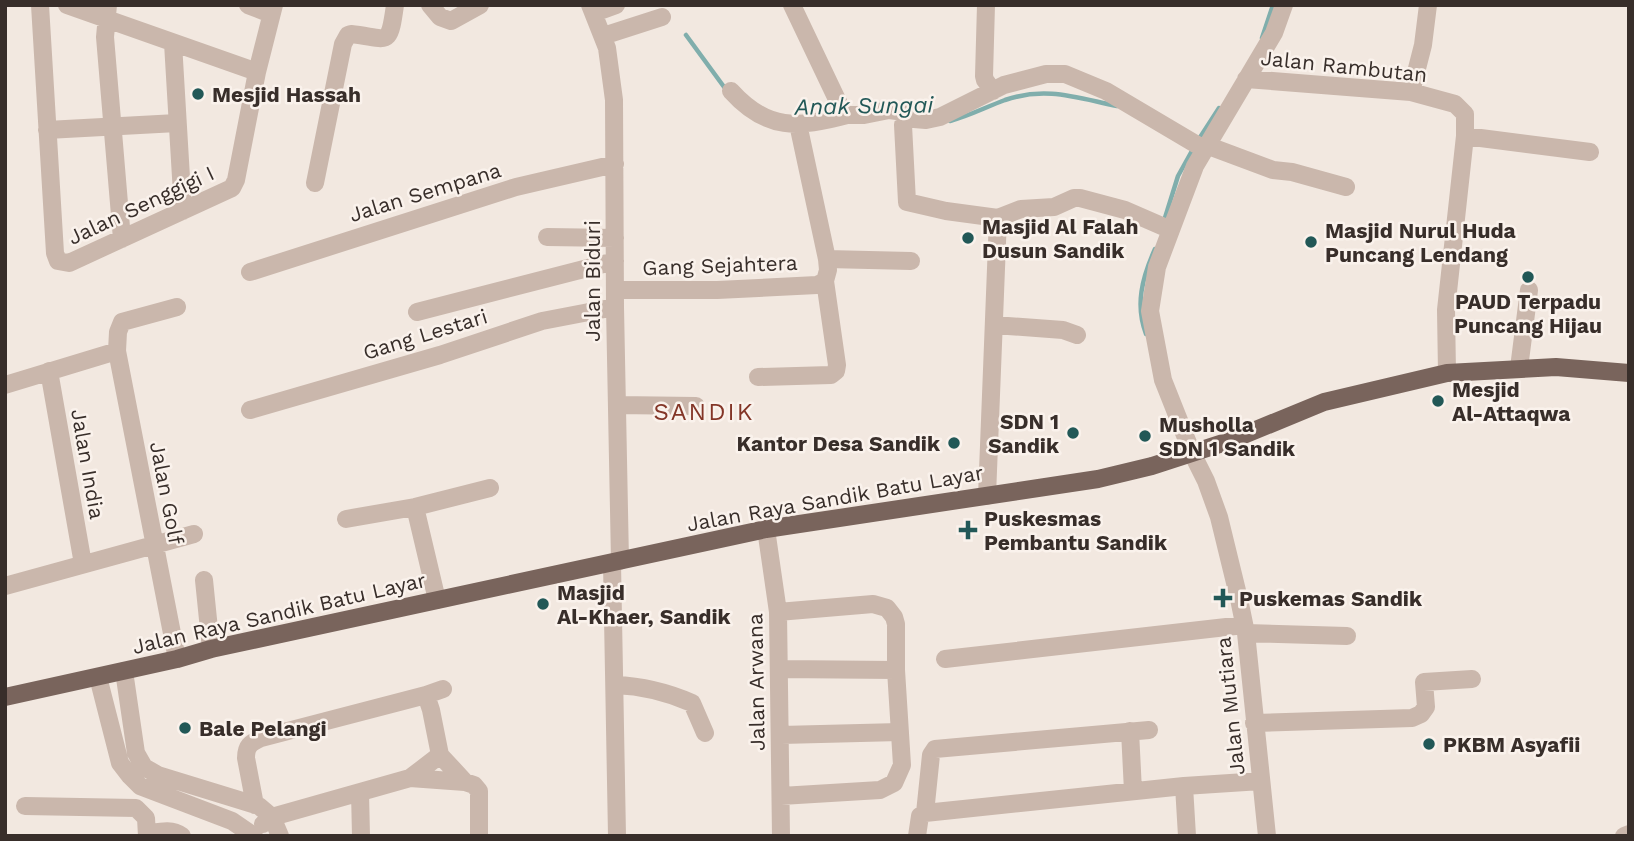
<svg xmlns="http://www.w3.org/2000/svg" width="1634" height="841" viewBox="0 0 1634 841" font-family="'Work Sans',sans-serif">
<rect width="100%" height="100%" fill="#f2e8e0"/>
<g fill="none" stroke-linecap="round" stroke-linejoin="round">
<path stroke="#80aeac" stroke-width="4.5" d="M686,35L727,91
M1262,38L1273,5
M950,121C969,116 986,107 1005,100C1046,86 1077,98 1117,106
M1197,142L1219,108
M1164,221L1178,176L1193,149
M1146,334C1135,305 1142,278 1155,249"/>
<path stroke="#cab7ac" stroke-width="18" d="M40,5L55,253L58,261L69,263L232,188L236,180L257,72L274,5
M67,5L257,72
M108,5L105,37L122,239
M248,5L271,14
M430,5L440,17L451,21L480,5
M590,5L607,48L614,100L615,307L620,561
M792,5L842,110L847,115H864L889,110L897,111L914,119L926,120L940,117L1004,85L1046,74H1065L1106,91L1204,149
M986,5L984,76L985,80L993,91
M594,13L616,5
M603,36L662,17
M173,43L183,211
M1246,79L1411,92L1455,104L1465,114V136L1446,310L1447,373
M731,91C767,131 798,128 847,115
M1411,92L1423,45L1428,5
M905,115L903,125L907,202L946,211L998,218L1021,209L1054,207L1074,198H1080L1125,210L1171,230
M47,130L177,123
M1465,136L1590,152
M1206,145L1273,170L1292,172L1346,187
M315,183L343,44L348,35L351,34C388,38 389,49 395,5
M547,237L615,238
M827,259L911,261
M250,272L516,187L615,164
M615,290H717L817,285L825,281
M417,312L615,261
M994,325L1063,330L1077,335
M1519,368L1529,290
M49,371L83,564
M758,377L831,375L836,371L837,365L825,281L828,270L827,259L798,124
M5,385L117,351
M617,405L696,406
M250,410L440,355L542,321L615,307
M987,496L998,218
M415,507L437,600
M346,519L415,507L490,488
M766,529L778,612L781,836
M612,563L617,836
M204,580L211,649
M5,586L194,534
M778,612L873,604L887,608L894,617L896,624V670L902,765L894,783L880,790L781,796
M1246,633L1347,636
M177,659L117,351L118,332L122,322L177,307
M945,659L1244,625
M779,669L896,670
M124,671L136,753L144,767L158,775L259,806L272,817L280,836
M98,677L120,763L130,776L140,786L232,821L254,836
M615,685C643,686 667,692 692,703L705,733
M426,695L443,689
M1254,723L1412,718L1421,714L1426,707L1424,682L1472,679
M1130,731L1133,791
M781,735L900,732
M410,778L465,782
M1184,786L1187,836
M360,792L361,836
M255,805L246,758C246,745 251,743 261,738L426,695L431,710L440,755L465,782L474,785L479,791V836
M25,806L136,808L146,818L147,836
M925,813L931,755L935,749L1149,730
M263,824L272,817L410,778L440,755
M147,834C159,832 171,828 182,836
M917,836L920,816L925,813L1184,786L1261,781
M1267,836L1246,633L1239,599L1219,517L1206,481L1192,453L1163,380L1150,311L1157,267L1195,166L1274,33L1284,5
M1624,836L1629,834"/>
<path stroke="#79645c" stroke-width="18" d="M5,697L177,659L211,649L766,529L1098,479L1152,466L1229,441L1324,402L1447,373L1556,367L1629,373"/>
</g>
<g fill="#225857" stroke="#faf2ec" stroke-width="2.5">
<circle cx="198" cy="94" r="7"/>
<circle cx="968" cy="238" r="7"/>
<circle cx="1311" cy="242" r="7"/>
<circle cx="1528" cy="277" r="7"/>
<circle cx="1438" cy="401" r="7"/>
<circle cx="1073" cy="433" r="7"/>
<circle cx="1145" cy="436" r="7"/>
<circle cx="954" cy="443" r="7"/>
<path d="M964.5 519.5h7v7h7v7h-7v7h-7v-7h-7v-7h7z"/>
<path d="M1219.5 587.5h7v7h7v7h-7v7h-7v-7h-7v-7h7z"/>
<circle cx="543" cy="604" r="7"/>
<circle cx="185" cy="728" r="7"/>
<circle cx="1429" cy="744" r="7"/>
</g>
<g text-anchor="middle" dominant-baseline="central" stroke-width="5" stroke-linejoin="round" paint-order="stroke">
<g font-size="21" fill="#382e2a" stroke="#faf2ec">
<text transform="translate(1344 66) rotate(6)">Jalan Rambutan</text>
<text transform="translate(425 192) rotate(-17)">Jalan Sempana</text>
<text transform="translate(141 205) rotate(-25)">Jalan Senggigi I</text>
<text transform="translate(720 265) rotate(-2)">Gang Sejahtera</text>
<text transform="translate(592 281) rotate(-90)">Jalan Biduri</text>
<text transform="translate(425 334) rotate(-17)">Gang Lestari</text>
<text transform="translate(88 464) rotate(80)">Jalan India</text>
<text transform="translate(167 493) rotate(79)">Jalan Golf</text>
<text transform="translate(835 498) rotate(-10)">Jalan Raya Sandik Batu Layar</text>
<text transform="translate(279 613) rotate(-13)">Jalan Raya Sandik Batu Layar</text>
<text transform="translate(756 682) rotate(-91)">Jalan Arwana</text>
<text transform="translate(1230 706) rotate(-96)">Jalan Mutiara</text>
</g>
<g font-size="21" font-weight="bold" fill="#382e2a" stroke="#faf2ec" text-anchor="start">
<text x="212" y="94">Mesjid Hassah</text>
<text x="982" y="226">Masjid Al Falah<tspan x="982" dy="24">Dusun Sandik</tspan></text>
<text x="1325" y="230">Masjid Nurul Huda<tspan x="1325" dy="24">Puncang Lendang</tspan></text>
<text x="1528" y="301" text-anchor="middle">PAUD Terpadu<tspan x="1528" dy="24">Puncang Hijau</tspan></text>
<text x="1452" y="389">Mesjid<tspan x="1452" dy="24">Al-Attaqwa</tspan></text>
<text x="1059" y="421" text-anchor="end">SDN 1<tspan x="1059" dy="24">Sandik</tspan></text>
<text x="1159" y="424">Musholla<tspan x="1159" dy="24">SDN 1 Sandik</tspan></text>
<text x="940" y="443" text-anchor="end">Kantor Desa Sandik</text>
<text x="984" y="518">Puskesmas<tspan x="984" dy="24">Pembantu Sandik</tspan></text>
<text x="557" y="592">Masjid<tspan x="557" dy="24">Al-Khaer, Sandik</tspan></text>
<text x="1239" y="598">Puskemas Sandik</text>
<text x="199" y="728">Bale Pelangi</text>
<text x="1443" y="744">PKBM Asyafii</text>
</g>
<g font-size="23" font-style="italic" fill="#225857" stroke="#faf2ec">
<text transform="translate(864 106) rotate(-1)">Anak Sungai</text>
</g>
<g font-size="24" letter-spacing="2" fill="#833527" stroke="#faf2ec">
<text x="704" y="412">SANDIK</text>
</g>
</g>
<rect width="1634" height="841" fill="none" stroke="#382e2a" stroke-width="14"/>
</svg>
